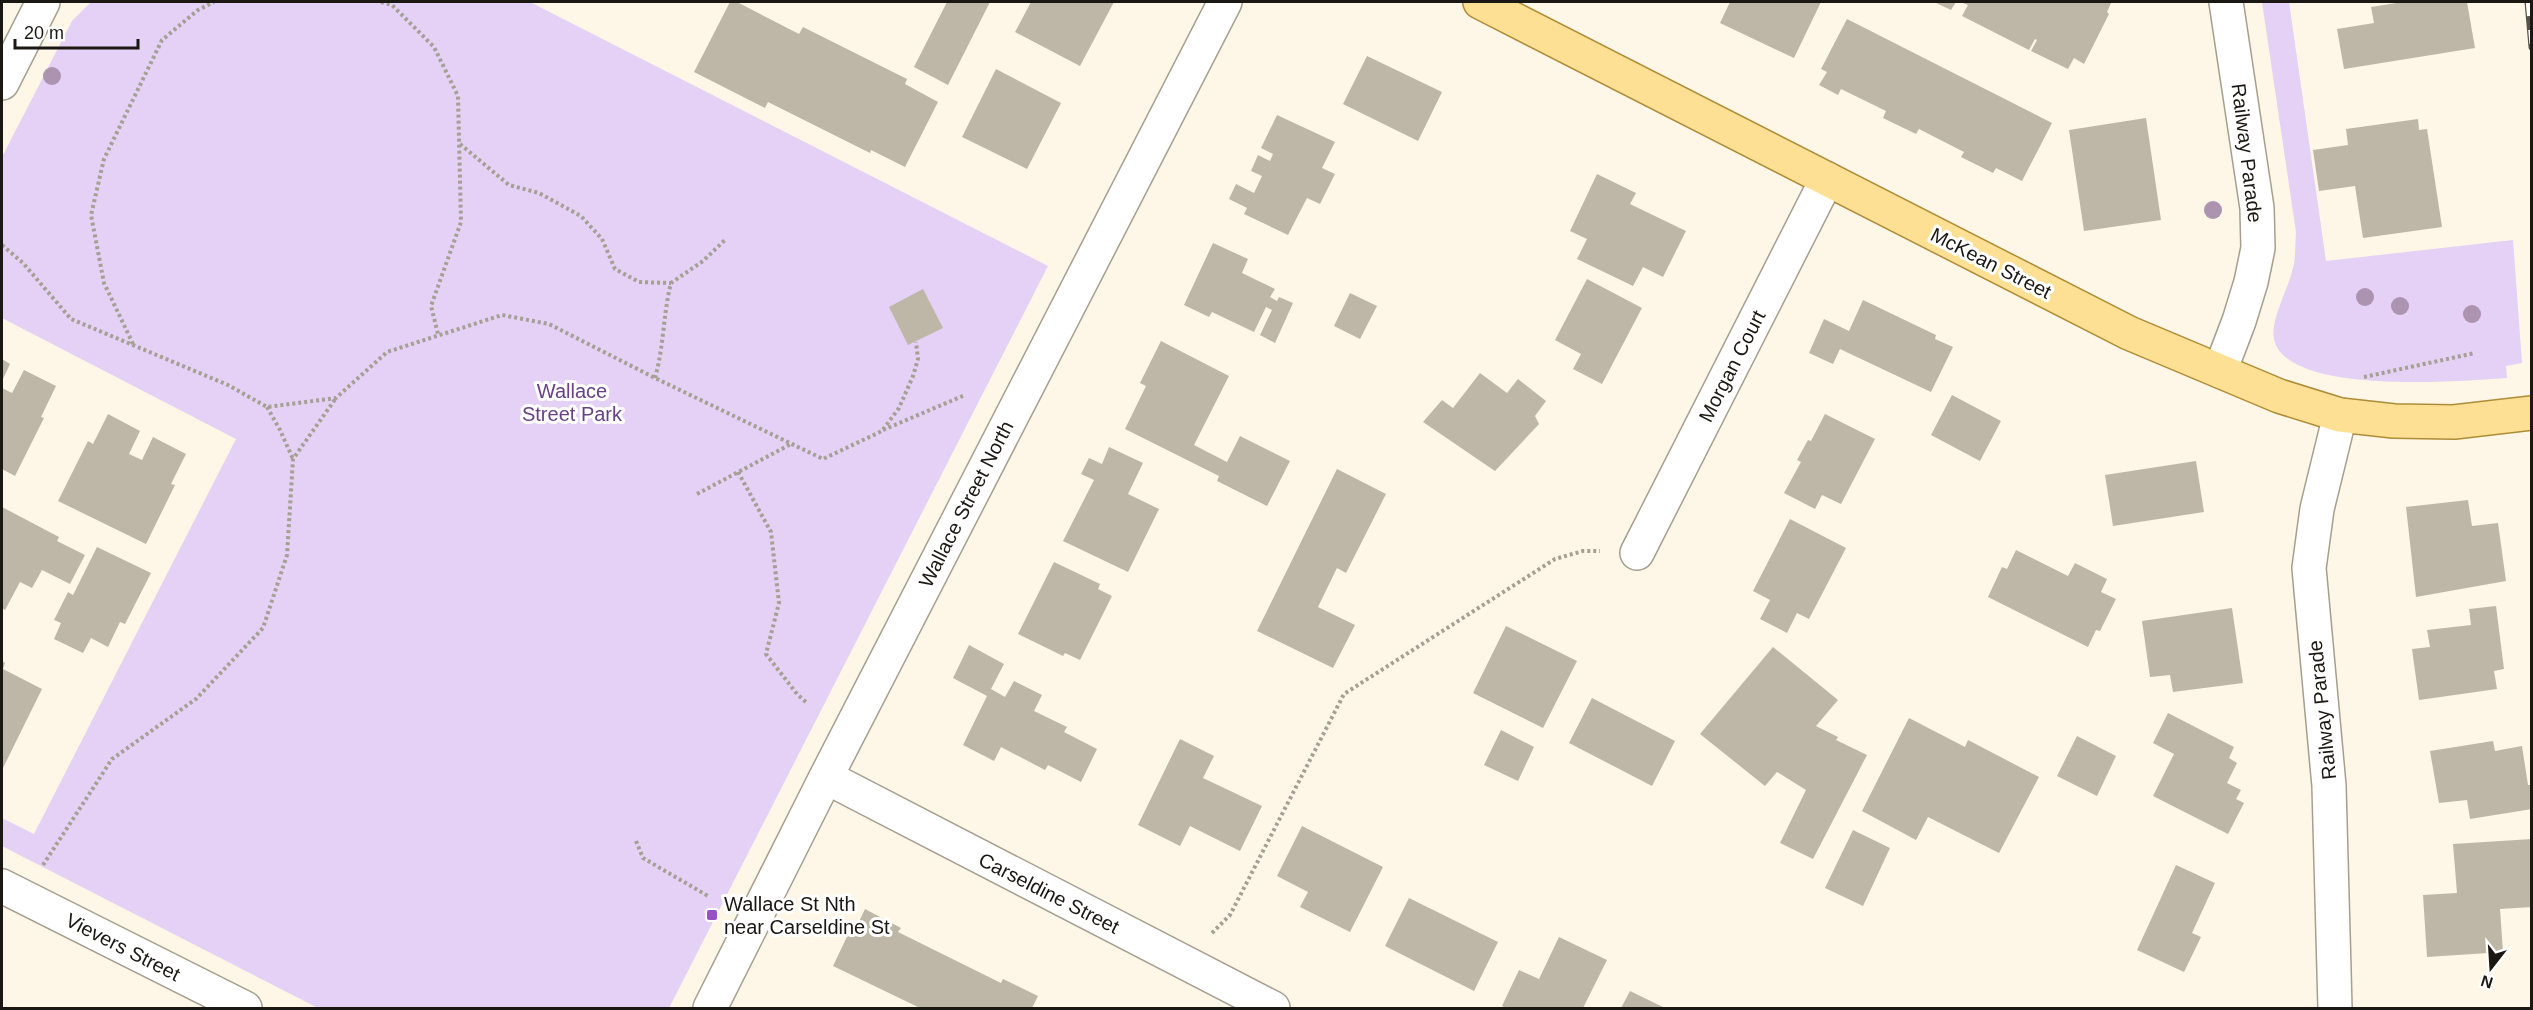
<svg xmlns="http://www.w3.org/2000/svg" width="2533" height="1010" viewBox="0 0 2533 1010" font-family="Arial,sans-serif">
<rect width="100%" height="100%" fill="#fef6e6"/>
<path fill="#e4d1f5" d="M91,2H530L1048,266L669,1008H318L2,846V818L34,834L236,439L2,318V157L72,21Z
M2262,2H2289L2326,261L2513,240L2522,363L2506,366L2507,378C2462,381 2286,396 2274,339C2270,319 2289,288 2293,268C2296,257 2295,244 2296,232Z"/>
<path fill="#beb7a7" d="M730,2H737L799,34L803,27L907,79L905,84L938,102L905,167L871,150L870,153L768,102L765,108L694,72Z
M947,2H990L948,85L914,67Z
M1031,2H1114L1080,66L1015,32Z
M1730,2H1821L1794,58L1720,23Z
M1934,2H1956L1951,10Z
M1960,2H2109L2111,3L2107,12L2109,14L2084,64L2074,58L2068,69L2031,51L2037,40L2035,39L2029,50L1962,16L1968,5Z
M2403,2H2467L2475,48L2344,69L2337,29L2374,23L2371,7Z
M1847,19L2052,123L2022,181L1996,168L1993,173L1961,157L1964,152L1919,129L1916,134L1883,118L1886,111L1841,89L1838,95L1819,85L1827,72L1821,69Z
M1367,56L1442,92L1418,141L1343,104Z
M996,69L1061,103L1027,169L962,137Z
M1277,115L1335,142L1322,168L1335,174L1320,204L1307,198L1288,235L1244,214L1247,208L1229,199L1236,184L1254,193L1262,176L1251,171L1258,155L1270,161L1273,154L1261,148Z
M2146,118L2161,220L2084,231L2069,130Z
M2418,119L2419,130L2427,129L2442,227L2363,238L2355,186L2319,191L2313,150L2348,145L2346,129Z
M1597,174L1636,193L1630,204L1686,231L1663,277L1643,267L1633,286L1577,259L1587,239L1570,231Z
M1213,243L1248,259L1242,273L1275,289L1270,297L1277,301L1279,297L1293,303L1275,343L1260,335L1272,310L1266,307L1254,332L1212,312L1209,317L1184,305Z
M1587,279L1642,308L1602,384L1573,369L1581,354L1555,340Z
M923,289L943,328L908,345L889,307Z
M1350,293L1377,306L1360,339L1334,326Z
M1863,300L1936,335L1935,339L1953,347L1931,392L1840,349L1833,364L1809,353L1824,319L1849,331Z
M1161,341L1229,376L1194,445L1227,462L1240,436L1290,461L1267,506L1217,481L1219,476L1125,429L1146,386L1140,383Z
M2,359L10,364L2,381Z
M24,370L56,386L41,417L44,418L15,476L2,469V388L12,393Z
M1480,373L1507,393L1518,379L1546,401L1535,416L1539,424L1495,471L1423,422L1442,400L1453,408Z
M1952,395L2001,421L1980,461L1931,435Z
M108,414L140,431L129,454L142,460L153,437L186,454L171,484L175,485L146,544L58,501L88,441L93,444Z
M1825,414L1875,439L1841,504L1822,495L1815,509L1784,493L1801,462L1797,460L1808,440L1811,441Z
M1109,447L1143,463L1128,494L1159,509L1128,572L1063,541L1094,480L1081,474L1089,458L1102,464Z
M2196,461L2204,512L2113,526L2105,475Z
M1337,469L1386,494L1346,573L1337,568L1318,607L1355,625L1333,668L1257,631Z
M2468,500L2472,526L2498,523L2506,581L2416,597L2406,507Z
M2,507L59,537L57,541L85,555L70,584L42,570L32,588L20,582L5,610L2,608Z
M1790,519L1846,548L1809,619L1797,613L1787,633L1760,619L1770,600L1753,591Z
M97,547L151,573L125,624L120,622L108,647L91,638L83,653L54,639L61,623L54,620L68,592L73,595Z
M2016,550L2068,576L2075,563L2107,579L2101,592L2116,599L2100,631L2096,630L2088,647L1988,597L2002,567L2007,569Z
M1054,562L1100,584L1098,589L1112,596L1080,660L1065,653L1063,656L1018,634Z
M2496,606L2504,669L2494,671L2497,689L2419,700L2412,649L2430,647L2427,630L2471,625L2469,609Z
M2232,608L2243,683L2173,692L2170,675L2150,677L2142,621Z
M1506,626L1577,661L1543,728L1473,693Z
M969,645L1004,664L991,689L1005,697L1014,681L1042,695L1034,711L1067,727L1064,732L1097,749L1081,782L1048,765L1045,770L1001,747L994,761L963,745L987,696L953,678Z
M1773,647L1838,700L1816,726L1838,737L1836,740L1867,755L1813,859L1780,843L1806,790L1777,772L1765,786L1700,734Z
M2,661L5,663L3,669L42,689L2,770Z
M1592,698L1675,741L1652,786L1569,743Z
M2168,713L2234,747L2229,758L2237,763L2227,783L2241,790L2236,799L2244,803L2228,834L2153,796L2174,754L2153,743Z
M1909,718L1965,747L1968,740L2039,777L1999,853L1928,817L1916,840L1862,811Z
M1501,730L1534,747L1518,781L1484,765Z
M2077,736L2116,756L2097,796L2057,776Z
M1180,739L1214,756L1203,778L1262,806L1240,851L1190,826L1180,846L1138,825Z
M2493,741L2495,751L2522,746L2528,785H2532V809L2470,819L2467,800L2439,803L2430,751Z
M1302,826L1383,867L1350,932L1300,907L1308,892L1277,876Z
M1853,830L1890,848L1863,906L1825,888Z
M2532,839V907L2500,909L2503,952L2427,957L2423,895L2457,893L2453,844Z
M2176,865L2215,883L2192,933L2201,937L2184,972L2137,950Z
M1409,898L1498,942L1474,991L1385,946Z
M865,909L901,928L898,932L1001,983L1003,979L1038,996L1032,1008H920L833,966L853,924L857,926Z
M1559,937L1607,960L1583,1008H1506L1502,1006L1519,970L1539,979Z
M1630,991L1665,1008H1621Z"/>
<g fill="none" stroke-linecap="round" stroke-linejoin="round">
<defs>
<path id="minor" d="M2,83L43,2
M2220,371L2239,321L2251,282L2258,248L2257,208L2226,2
M1637,553L1827,179
M826,777L1273,1008
M2,886L245,1008
M710,1008L826,777L1225,2
M2335,1008L2329,786L2309,568L2317,509L2340,415"/>
<path id="major" d="M1480,2L2129,333L2279,396L2340,415L2394,421L2454,422L2532,413"/>
</defs>
<use href="#minor" stroke="#a69f90" stroke-width="36"/>
<use href="#major" stroke="#ae8c38" stroke-width="36"/>
<path stroke="#a59f94" stroke-width="4" stroke-dasharray="3 3" stroke-linecap="butt" d="M381,2L392,5L434,47L458,96L461,222L431,306L438,334
M460,144L509,185L539,193L581,216L602,239L615,269L639,282L671,283
M2,245L23,263L71,319L228,385L267,407L336,398L387,352L502,315L549,324L655,378L823,459L882,431L899,408L913,376L918,359L916,342
M133,344L104,283L91,215L104,159L162,40L198,10L214,2
M2364,377L2475,353
M655,378C664,347 663,314 671,283L703,261L726,239
M267,407L280,430L293,459
M883,430L965,395
M738,472L771,532L779,603L766,654L797,694L807,703
M697,494L791,444
M636,841L643,858L708,896
M43,865L112,759L196,699L263,628L287,555L293,459L336,398
M1212,933L1230,915L1344,694L1555,559L1583,551H1600"/>
<use href="#minor" stroke="#fff" stroke-width="33"/>
<use href="#major" stroke="#fee094" stroke-width="33"/>
<defs>
<path id="rail" d="M2528,2L2532,47"/>
</defs>
<use href="#rail" stroke="#565149" stroke-width="7"/>
<use href="#rail" stroke="#fff" stroke-width="4.5" stroke-dasharray="14" stroke-linecap="butt"/>
</g>
<g fill="#ac93b0">
<circle cx="52" cy="76" r="9"/>
<circle cx="2213" cy="210" r="9"/>
<circle cx="2365" cy="297" r="9"/>
<circle cx="2400" cy="306" r="9"/>
<circle cx="2472" cy="314" r="9"/>
</g>
<rect fill="#9551c5" stroke="#fff" stroke-width="2" x="706" y="909" width="12" height="12" rx="3"/>
<g text-anchor="middle" dominant-baseline="central" stroke-width="6" stroke-linejoin="round" paint-order="stroke">
<g font-size="20" fill="#1b1813" stroke="#fff">
<text transform="translate(2247 153) rotate(83)">Railway Parade</text>
<text transform="translate(1991 263) rotate(27)">McKean Street</text>
<text transform="translate(1732 366) rotate(-63)">Morgan Court</text>
<text transform="translate(966 504) rotate(-63)">Wallace Street North</text>
<text transform="translate(2322 710) rotate(-96)">Railway Parade</text>
<text transform="translate(1049 893) rotate(27)">Carseldine Street</text>
<text transform="translate(123 947) rotate(27)">Vievers Street</text>
</g>
<g font-size="20" fill="#684284" stroke="#fff">
<text x="572" y="391">Wallace<tspan x="572" dy="23">Street Park</tspan></text>
</g>
<g font-size="20" fill="#1b1813" stroke="#fff" text-anchor="start">
<text x="724" y="904">Wallace St Nth<tspan x="724" dy="23">near Carseldine St</tspan></text>
</g>
</g>
<rect width="2533" height="1010" fill="none" stroke="#1b1813" stroke-width="6"/>
<g transform="translate(2491 968) rotate(197)" stroke="#ffffff" stroke-width="4.5" paint-order="stroke">
<path d="M0-4.5L10 22L0 15L-10 22Z" fill="#1b1813"/>
<text y="-9" font-size="16" font-weight="bold" text-anchor="middle" fill="#1b1813">N</text>
</g>
<path d="M15 39v9h123v-9" fill="none" stroke="#1b1813" stroke-width="3"/>
<text x="24" y="39" font-size="18" fill="#1b1813" stroke="#ffffff" stroke-width="4.5" paint-order="stroke">20 m</text>
</svg>
